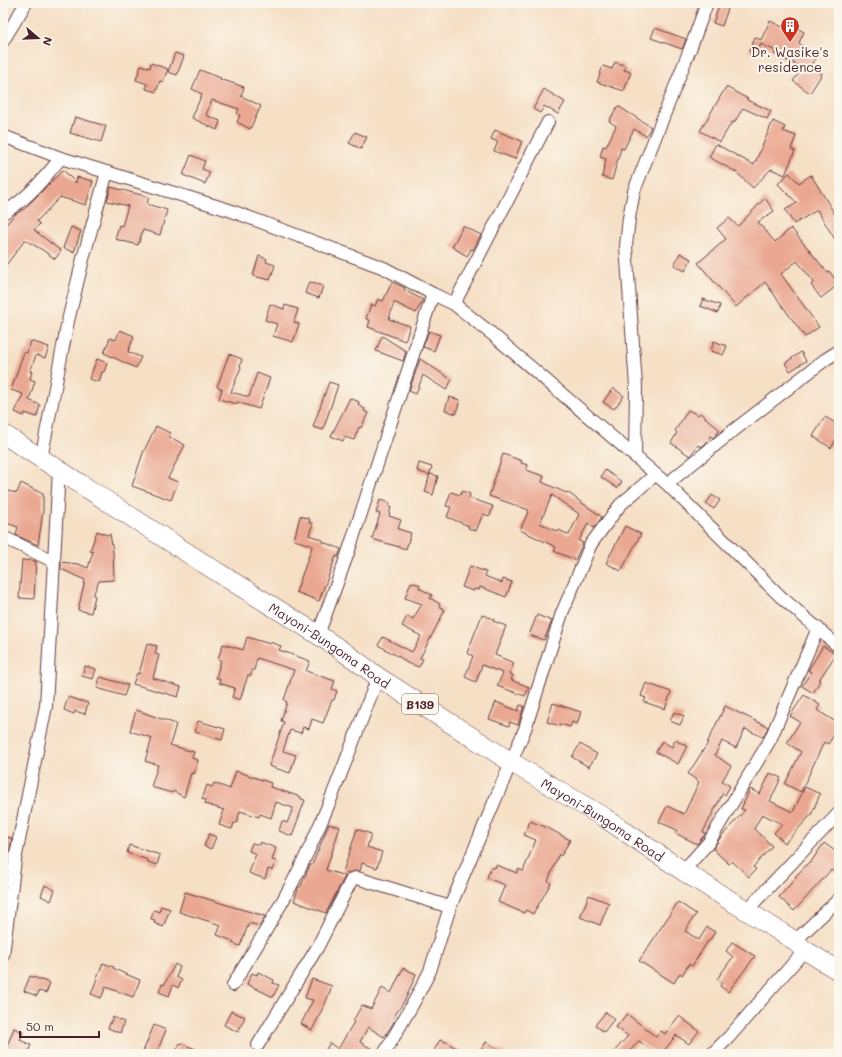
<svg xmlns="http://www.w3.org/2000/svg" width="842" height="1057" viewBox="0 0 842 1057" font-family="Mali,sans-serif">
<rect width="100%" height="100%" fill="#fbf7ec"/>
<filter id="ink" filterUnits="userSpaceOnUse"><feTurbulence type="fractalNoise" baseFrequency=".025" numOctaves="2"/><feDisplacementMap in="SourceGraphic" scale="8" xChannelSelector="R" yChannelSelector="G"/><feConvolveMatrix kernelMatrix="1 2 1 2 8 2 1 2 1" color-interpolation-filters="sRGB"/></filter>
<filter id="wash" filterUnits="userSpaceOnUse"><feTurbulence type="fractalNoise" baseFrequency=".012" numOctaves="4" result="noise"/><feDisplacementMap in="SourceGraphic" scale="16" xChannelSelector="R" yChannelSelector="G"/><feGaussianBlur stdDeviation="0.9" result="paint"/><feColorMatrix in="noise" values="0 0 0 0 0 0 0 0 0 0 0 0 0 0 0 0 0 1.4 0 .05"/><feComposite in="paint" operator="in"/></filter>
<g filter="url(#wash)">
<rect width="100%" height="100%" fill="#f5dfc5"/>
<g id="blocks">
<path fill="#eaa892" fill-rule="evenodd" d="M720,3H730L722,26L713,23Z
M770,21L787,29L789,24L804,32L799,43L806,49L805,50L816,59L810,65L822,74L810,93L793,81L803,68L774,54L776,51L761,44L756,55L749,51L755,37L761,40Z
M655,28L686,39L682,49L651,38Z
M175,53L184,56L177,75L168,72Z
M615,62L626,66L624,70L631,72L624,91L597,82L603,66L612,69Z
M151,63L168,69L163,82L160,81L156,92L146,89L147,84L136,80L141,65L150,68Z
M200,70L221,78L220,79L244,87L241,96L261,106L250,129L237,122L240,115L237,113L239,109L212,100L206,115L220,121L217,130L192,118L202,94L192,89Z
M726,87L748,99L747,100L771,111L767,119L743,108L734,123L732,122L720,142L700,131Z
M544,89L565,102L558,114L544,106L540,113L533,109Z
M618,106L651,127L646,136L634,129L624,149L621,148L612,180L602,177L606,159L600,157L603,146L606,147L616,126L609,121Z
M75,117L106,126L101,142L70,133Z
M773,121L785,127L783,131L796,136L791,149L795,151L785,175L771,169L753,188L736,172L709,157L716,144L750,163H751L754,165Z
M495,130L522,141L515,159L494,151L498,142L491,139Z
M355,132L367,137L361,149L349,143Z
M191,155L205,161L202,169L210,172L205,184L183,175Z
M63,170L76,183L77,177L93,181L86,205L60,197L37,221L40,224L34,230L61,251L55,259L41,249L25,240L3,269V228L15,214L24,209Z
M789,173L799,183L811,175L839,221V246L817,210L794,224L785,210L797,203L778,184Z
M111,187L149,197L147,204L167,210L160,235L143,230L138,245L115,239L119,225L122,226L128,206L107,201Z
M765,198L774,211L758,222L775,242L791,228L827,272L829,271L839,284L821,298L811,285L814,282L797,261L781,274L819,327L805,337L765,282L736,307L698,263L726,239L717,228L729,218L738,226Z
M463,226L481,235L473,250L471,249L467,256L452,247Z
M71,227L81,231L74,252L63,248Z
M680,253L691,259L685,271L674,265Z
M259,256L267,259L266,262L275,265L270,280L253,276Z
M309,282L323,286L319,298L305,293Z
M392,282L405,288L404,290L423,300L416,313L394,302L389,319L410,326L405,341L368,327L370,320L366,319L371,304L375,306L378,299L383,301Z
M703,299L720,305L718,313L700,306Z
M270,304L284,309L285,305L298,309L294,322L299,324L293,342L273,336L277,324L265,320Z
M120,330L134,336L128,352L141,357L136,368L104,353L110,338L116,340Z
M429,331L440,335L434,351L423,347Z
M382,336L406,351L403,361L376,351Z
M31,341L49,347L45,358L36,355L30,372H32L30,379L35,381L29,400L40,405L37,417L25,413L24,416L15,412L23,394L11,390L24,352L27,353Z
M714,341L727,346L723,355L711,351Z
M801,352L806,361L790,371L785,363Z
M229,354L242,359L240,366L241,367L231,392L249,397L257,373L270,378L259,409L237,402L236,404L219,399L222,389L217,387Z
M97,359L107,363L104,372H102L99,382L89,379Z
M420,359L452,380L446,390L423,375L416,394L409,391Z
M329,382L338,385L323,430L313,427Z
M613,388L624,396L614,409L603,402Z
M449,397L460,400L456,414L445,410Z
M350,398L359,402L358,405L365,409L364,411L368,413L361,428L359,427L354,440L345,437L343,441L331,436Z
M688,410L698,415L700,413L720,430L713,438L711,436L706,443L701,447L698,445L690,456L671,443L677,433L675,431Z
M825,417L839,425V435L831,448L813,436Z
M156,426L170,433L168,436L185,445L168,478L178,482L171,500L132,486L143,453Z
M503,454L522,461L521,463L528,465L526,470L544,476L542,482L566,493L567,492L602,517L594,528L588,523L579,541L583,543L575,560L554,551L556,547L520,530L529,510L489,496ZM552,495L579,514L569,535L559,530L558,532L540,523Z
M419,463L432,467L429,475L417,471Z
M605,470L622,482L617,488L601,477Z
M430,474L438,476L433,495L425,492Z
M21,483L43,494V512L38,545L16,535L18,527L3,522V490L17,493Z
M462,491L470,494L469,498L493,506L490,516L483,514L476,531L468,528L469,526L447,517L451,507L446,506L451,492L460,495Z
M712,495L720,500L714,509L706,504Z
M380,500L390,503L389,507H391L389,516L401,520L398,529L411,533L406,549L372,539L380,514L376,513Z
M300,516L310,519L309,523H313L309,535L323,540V542L341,549L338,557L336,556L319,601L296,592L312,547L311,545L294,540Z
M625,526L641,534L621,571L606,563Z
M97,531L107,535L110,534L113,551L114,580L99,581L93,595L95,596L91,613L78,610L85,580L61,569V562L78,564L88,568L93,552L90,551Z
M22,560L36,561L34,599L19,598Z
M470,566L486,572L485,576L502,583L503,579L512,582L506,597L483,588L480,587L479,590L474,589L473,591L462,587Z
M411,582L420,585L419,588L432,595L430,598L440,604L439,606L445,610L420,658L423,659L419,667L407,663L401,658L378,645L383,637L412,652L421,636L402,626L407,616L413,619L422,604L405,598Z
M482,615L494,619L493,621L506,626L495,655L514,663L509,674L513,675L511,680L529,687L525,696L497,686L503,673L482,665L476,682L465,677L473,656L467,653Z
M537,615L552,621L544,640L529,635Z
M247,637L270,644V642L281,646L279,650L310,661L306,671L335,681L332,689L337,691L334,700H332L323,723L312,719L309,729L303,727L301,733L290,730L283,751L296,755L290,773L269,766L284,722L281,721L287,702L284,700L294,670L257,658L254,670H252L251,676L248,675L240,700L232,697L235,688L219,683L220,679L216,678L221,660L218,659L223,644L243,650Z
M147,644L157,646L155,654L159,655L153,678L181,687L178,697L133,684L137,673L139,674Z
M823,646L836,654L819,680L820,681L813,693L802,686L811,672L808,670L809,669Z
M85,666L96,669L93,679L82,676Z
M100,677L128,685L124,696L97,688Z
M646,683L671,692L665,709L644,702L646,698L641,696Z
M804,695L820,705L817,710L839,724V728L828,744L824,742L801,792L785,784L801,752L787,743L800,722L790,716Z
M68,697L88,703L85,714L75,711L74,714L64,710Z
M496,702L518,711L520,705L524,706L518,725L510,722L509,726L489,719Z
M553,703L581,712L577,724L572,722L570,727L560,724V726L547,722Z
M725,706L768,727L763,737L745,729L736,748L722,741L715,755L731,766L722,781L730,786L725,795L723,793L703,832L706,833L697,844L675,833L677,830L659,822L667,806L684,814L699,782L688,774L708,743H707Z
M136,710L176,724L170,745L194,752L192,758L198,760L194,774L191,773L184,797L173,791L172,793L151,787L158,765L145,761L152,738L130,731Z
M674,712L684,716L680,725L670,721Z
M198,721L225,729L222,740L195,732Z
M675,740L687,746L678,764L656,752L662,741L672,747Z
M580,744L597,754L589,767L572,757Z
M236,771L271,783L270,787L301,797V799L305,800L292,836L279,831L282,821L287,823L293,808L276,802L271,818L260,814L259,817L240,811L237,823H234L232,829L219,825L224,810L205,804L206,800L202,799L207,785L212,787L214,783L230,789Z
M770,773L781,778L770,801L793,812L805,787L820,794L811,815L785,843L774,833L782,824L762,814L754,829L772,846L753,867L756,869L749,877L732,861L729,864L713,849L720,838L745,810L741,809L750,789L760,794Z
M530,821L548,828L570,840L561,856L559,854L548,881L551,883L533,914L526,910L524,913L498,902L505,885L487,878L491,867L495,868L496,865L517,873L518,869L523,871L536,840L524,835Z
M329,824L340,827L326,870L345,876L326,913L294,901L299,887L301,886L310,865H312Z
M357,829L371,834L367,847L382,852L377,868L362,863L360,871H356L348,873L343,872Z
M209,834L216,837L211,849L204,846Z
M3,837L12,838L6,869H3Z
M260,842L276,848L272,860L276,861L272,870L268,869L265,879L249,873L256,854L249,851L252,843L259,845Z
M824,843L839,854V876L831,870L794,911L779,897L796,878L795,877L809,862L810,863Z
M129,845L160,855L157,865L148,862V860L127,853Z
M45,885L55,890L51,901L41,896Z
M185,892L237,908L265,916L260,926L249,923L240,946L232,943L233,941L217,935L221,925L179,912Z
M589,895L609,903L600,925L580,917Z
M678,902L696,914L685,931L699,940L707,927L715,932L709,941H708L692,966L689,964L682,975L680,973L674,983L639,961Z
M161,906L170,909L163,927L154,923L155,920L151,919L154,910L159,912Z
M732,942L755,956L750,963L728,992L720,986L722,983L717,979L733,957L726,951Z
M103,963L114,967L113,968L123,973L140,980L133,997L106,987L101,998L91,994Z
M175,964L180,967L176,977L182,980L178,988L173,985L169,996L159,992L162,984L164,985Z
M403,968L416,974L406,998L392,1020L394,1022L384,1037L368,1027L360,1042L377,1052V1054H323L330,1043L338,1049L354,1022L353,1021L362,1005L371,1009L382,988L391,993Z
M258,972L274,980L273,983L279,985L273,997L247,984L252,973L257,975Z
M30,976L50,983L46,993L39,991L37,996L24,991Z
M312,979L332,986L325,1004L312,1030L301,1024L313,1000L305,998Z
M231,1011L245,1017L238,1032L224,1025Z
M606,1012L614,1019L604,1032L595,1025Z
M627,1014L656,1037L661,1031L665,1034L679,1016L699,1031L689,1044L676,1035L662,1054H657L639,1041L627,1054H612L628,1036L616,1027Z
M113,1017L124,1022L120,1033L108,1028Z
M154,1025L166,1030L156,1054H142Z
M14,1028L23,1032L20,1040L31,1045L27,1054H4Z
M440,1040L446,1042L466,1054H432Z
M486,1042L507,1054H479Z
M180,1043L208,1054H175Z"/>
</g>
</g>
<g filter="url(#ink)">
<use href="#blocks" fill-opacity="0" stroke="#643c42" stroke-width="1"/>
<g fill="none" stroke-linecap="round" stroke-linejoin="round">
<defs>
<path id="street" d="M3,41L26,3
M3,136L61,158L229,210L384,268L433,294L454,304L492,334L667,484L780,596L839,647
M3,213C28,199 43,179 61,158
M454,304L548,122
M635,456L636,386L626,246L629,218L634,191L692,44L707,3
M41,459L68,321L83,259L107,172
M667,484L729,434L826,359L839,351
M3,537L53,561
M318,635L348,553L433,294
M683,871L709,842L770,740L818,628
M747,910L839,813
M795,941L839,899
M3,955L15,860L46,706L59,470
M233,985C255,948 278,912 297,874C329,811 352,743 378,677
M258,1045L317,948L352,879L357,878L450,907
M384,1054L415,1000L430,971L450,907L525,729L562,613L591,544L620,505L655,475
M712,1054L729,1037L805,950"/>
<g id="primary">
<path id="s1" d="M3,434C75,480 146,527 219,573C272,607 328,638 378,677L511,762L605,818L683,871L795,941L803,949L839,971"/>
</g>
</defs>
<use href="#street" stroke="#643c42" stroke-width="14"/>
<use href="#primary" stroke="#643c42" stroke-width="20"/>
<use href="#street" stroke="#fff" stroke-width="12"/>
<use href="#primary" stroke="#fff" stroke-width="19"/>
</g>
</g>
<defs>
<symbol id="building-pin" viewBox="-11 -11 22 30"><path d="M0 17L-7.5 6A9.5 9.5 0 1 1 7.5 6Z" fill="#c8321e" stroke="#fbf7ec"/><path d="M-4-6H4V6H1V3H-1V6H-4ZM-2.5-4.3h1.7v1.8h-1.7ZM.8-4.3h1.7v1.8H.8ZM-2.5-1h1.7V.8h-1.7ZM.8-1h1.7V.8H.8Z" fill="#fff"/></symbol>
</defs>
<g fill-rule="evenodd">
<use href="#building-pin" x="779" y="15" width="22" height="30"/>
</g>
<g text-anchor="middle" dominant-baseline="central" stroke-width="4" stroke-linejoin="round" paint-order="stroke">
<rect fill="#fbf7ec" stroke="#7f6065" stroke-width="1" x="402" y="694" width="36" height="20" rx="3"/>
<g font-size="12" font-weight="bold" fill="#4a1f2b">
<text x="420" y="704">B139</text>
</g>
<g font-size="13" fill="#4a1f2b" stroke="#fbf7ec">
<text x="790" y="51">Dr. Wasike's<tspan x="790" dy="15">residence</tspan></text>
</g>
<g font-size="13" fill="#4a1f2b" stroke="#fbf7ec">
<text stroke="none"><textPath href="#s1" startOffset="389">Mayoni-Bungoma Road</textPath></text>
<text stroke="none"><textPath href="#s1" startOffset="713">Mayoni-Bungoma Road</textPath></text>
</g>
</g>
<rect width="842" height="1057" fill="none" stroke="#fbf7ec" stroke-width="16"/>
<g transform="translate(38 38) rotate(109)" stroke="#fbf7ec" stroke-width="3" paint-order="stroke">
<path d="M0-3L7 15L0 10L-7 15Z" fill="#4a1f2b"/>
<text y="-6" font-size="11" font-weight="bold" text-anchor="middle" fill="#4a1f2b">N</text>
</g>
<path d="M20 1031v6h79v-6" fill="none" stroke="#4a1f2b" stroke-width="2"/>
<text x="26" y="1031" font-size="12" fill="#4a1f2b" stroke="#fbf7ec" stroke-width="3" paint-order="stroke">50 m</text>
</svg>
